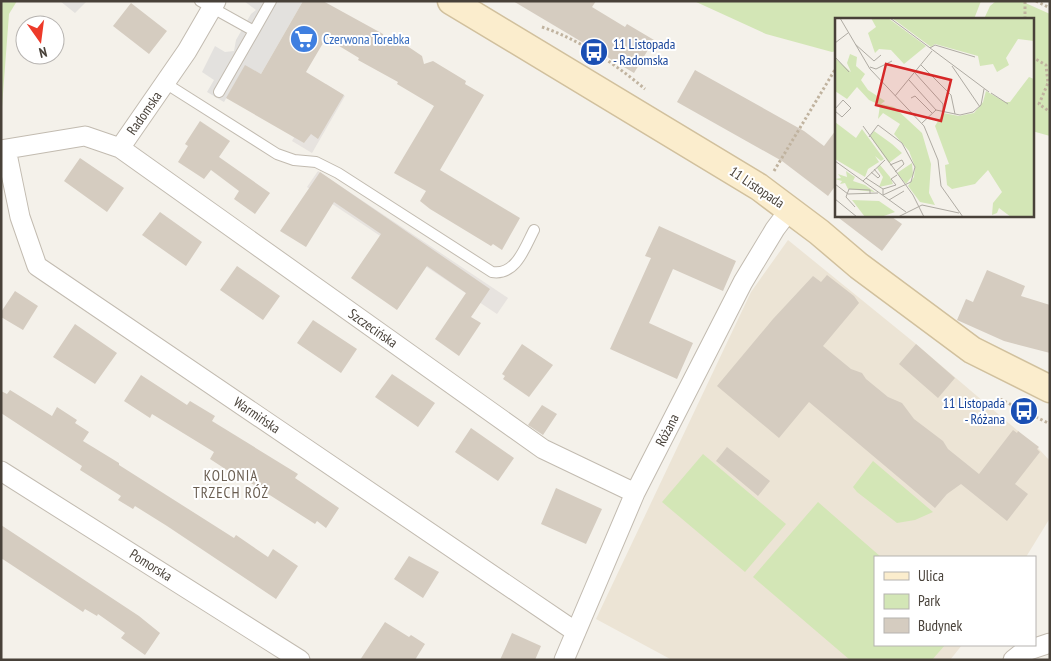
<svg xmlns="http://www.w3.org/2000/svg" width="1051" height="661" viewBox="0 0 1051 661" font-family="'PT Sans Narrow',sans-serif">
<rect width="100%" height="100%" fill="#f4f1ea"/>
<path fill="#e7e3df" d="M326,84L345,96L312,153L292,141Z
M318,171L508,298L497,314L307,187Z"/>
<path fill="#ece4d5" d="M788,240L916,344L1038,448L1050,461V518L1026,557H875V645H962L950,660H672L596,619L751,292Z"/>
<path fill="#d3e6b6" d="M1,1H17L9,14L1,120Z
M694,1H981L974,19H836V51L832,52L766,34Z
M996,1H1021L1050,14V136L1032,131V19H984L990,6Z
M703,454L786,524L745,572L662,502Z
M873,461L933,512L915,520L897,523L857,492L853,487Z
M818,502L881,557H875V645H945L932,660H850L753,577Z"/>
<path fill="#e3e1de" d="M60,1H87L75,13Z
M244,1H303L261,74L245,66L224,102L207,92L214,80L202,72L215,46L225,52L234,51L236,40L251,14L256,10Z"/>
<path fill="#d5ccc0" d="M303,1H323L383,34L384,39L394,37L422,56L424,64L433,61L466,81L465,84L484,95L440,170L520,218L502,250L493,244L491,246L430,209L420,201L426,191L394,173L434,106L397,84L398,82L358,60L359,58L326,38L306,72L344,95L318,139L311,134L304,143L226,98L245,65L261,74Z
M513,1H596L592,7L625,27L627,24L654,40L634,73Z
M131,3L167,31L149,54L113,26Z
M695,70L804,131L824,146L836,130V185L828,196L782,161L677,102Z
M200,121L230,141L219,157L270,193L255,214L234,199L239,191L211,170L204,179L178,162L188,146L185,144Z
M80,158L124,188L107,212L64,181Z
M320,172L490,289L471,317L481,323L459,356L435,339L466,293L427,266L397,310L361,285L351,278L381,234L334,202L306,247L280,231Z
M160,212L202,242L186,266L142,235Z
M835,215H889L902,224L882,251Z
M659,226L736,261L723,291L673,269L649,323L693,343L677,379L610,349L651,258L645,256Z
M237,266L280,296L263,320L220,290Z
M987,270L1025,286L1021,296L1050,305V353L1004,341L957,320L966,299L973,302Z
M827,275L854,296L859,303L823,346L851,369L862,373L866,379L888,397L902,403L914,419L943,441L948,449L979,474L1013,430L1017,433L1018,431L1039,447L1037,449L1040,452L1015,484L1028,494L1007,521L961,484L947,494L935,508L809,402L779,438L717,386L773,319L813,276L821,282Z
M15,291L38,306L23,330L1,317V312Z
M313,320L357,349L341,373L297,343Z
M75,324L117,353L95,384L53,357Z
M522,344L553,365L529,397L503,379L505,376L502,374Z
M916,344L955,378L938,398L899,364Z
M392,374L435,403L418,427L375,397Z
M141,375L187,405L190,401L215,416L212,421L298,474L295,478L339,508L326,528L317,521L315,524L237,474L236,476L210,459L214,452L152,414L150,418L124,401Z
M10,390L52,416L57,407L77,420L75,423L89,432L83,441L119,463V465L234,538L236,535L268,557L273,549L298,566L276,599L167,526L135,506L133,509L118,500L121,496L80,470L82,466L1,413V391L7,394Z
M542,405L557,414L543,435L528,425Z
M471,428L514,458L498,481L455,452Z
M727,447L770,481L758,496L716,461Z
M556,488L602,509L586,544L541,524Z
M1,525L139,616L160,633L145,655L121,638L125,633L98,614L97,616L85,609L83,612L1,558Z
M409,556L439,572L423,598L394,579Z
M385,622L409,637L411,635L425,644L415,660H360Z
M512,633L541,646L535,660H500Z"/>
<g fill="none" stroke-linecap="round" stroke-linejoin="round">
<defs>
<path id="lane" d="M200,1L254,31L219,92
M254,31L271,1
M165,83L277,154L294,160L316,162L338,173L492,272C516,276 525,247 534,230"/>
<path id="street" d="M120,148L543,449L635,493
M6,149L20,217L37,266L576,632
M1,150L85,136L120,148L187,51L216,1
M1,471L300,660
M564,660L635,493L743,282L775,229L790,209
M1013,660L1023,652L1050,643"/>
<path id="secondary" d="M451,1L759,187L819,232L859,266L972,350L1050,389"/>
</defs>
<use href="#lane" stroke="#c2bbb0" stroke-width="12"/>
<use href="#street" stroke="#c2bbb0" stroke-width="21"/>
<use href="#secondary" stroke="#d1c09d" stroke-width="29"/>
<path stroke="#c0b39f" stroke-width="3" stroke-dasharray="2.5 2.5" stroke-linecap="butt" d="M1036,1L1050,8
M1025,19V1
M542,27C580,40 614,63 645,89
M1032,57L1046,65L1048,83L1039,104L1050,112
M774,171L836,68
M1000,399L1048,423"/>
<use href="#lane" stroke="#fff" stroke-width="10"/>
<use href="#street" stroke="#fff" stroke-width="19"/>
<use href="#secondary" stroke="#fbedcd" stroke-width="26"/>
</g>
<defs>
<symbol id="supermarket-disc" viewBox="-11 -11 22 22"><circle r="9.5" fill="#3f7fe0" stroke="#fff"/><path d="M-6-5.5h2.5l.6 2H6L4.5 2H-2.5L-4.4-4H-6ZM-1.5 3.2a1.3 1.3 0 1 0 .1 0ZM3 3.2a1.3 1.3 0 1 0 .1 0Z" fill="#fff"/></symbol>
<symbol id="bus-disc" viewBox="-11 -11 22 22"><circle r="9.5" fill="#1a4fb4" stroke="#fff"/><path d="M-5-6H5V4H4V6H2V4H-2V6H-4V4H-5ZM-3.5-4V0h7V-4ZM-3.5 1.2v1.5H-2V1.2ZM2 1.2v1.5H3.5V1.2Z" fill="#fff"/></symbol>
</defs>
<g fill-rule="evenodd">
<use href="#supermarket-disc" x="288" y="23" width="32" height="32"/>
<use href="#bus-disc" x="578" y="36" width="32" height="32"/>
<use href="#bus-disc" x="1008" y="395" width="32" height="32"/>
</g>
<g text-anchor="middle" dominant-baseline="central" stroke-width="4" stroke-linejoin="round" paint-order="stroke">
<g font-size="14" fill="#366cbe" stroke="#fff" text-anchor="start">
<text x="323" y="39">Czerwona Torebka</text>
</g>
<g font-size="14" fill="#164399" stroke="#fff" text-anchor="start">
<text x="613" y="44">11 Listopada<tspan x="613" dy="16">- Radomska</tspan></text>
<text x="1005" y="403" text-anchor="end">11 Listopada<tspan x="1005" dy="16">- Różana</tspan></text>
</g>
<g font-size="14" fill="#484139" stroke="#fff">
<text transform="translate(144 113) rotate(-55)">Radomska</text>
<text transform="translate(757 187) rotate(34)">11 Listopada</text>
<text transform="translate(373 328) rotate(35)">Szczecińska</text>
<text transform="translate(257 415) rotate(34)">Warmińska</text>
<text transform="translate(667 430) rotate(-63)">Różana</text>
<text transform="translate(151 565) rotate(32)">Pomorska</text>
</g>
<g font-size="15" letter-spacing="1" fill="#6a5e51" stroke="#fff">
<text x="231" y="475">KOLONIA<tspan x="231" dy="17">TRZECH RÓŻ</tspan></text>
</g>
</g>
<g transform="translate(835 18)">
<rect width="199" height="199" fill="#f4f1ea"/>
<path d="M36,0H53L91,28L69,46L56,32L44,31L40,35L33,15L41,9ZM57,0H199V23L183,21L171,40L174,47L162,54L158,46L145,48L143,38L100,26L96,29ZM15,36L22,39L21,48L30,56L26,62L33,72L50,83L46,86L59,89L87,115L96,146L94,175L100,187L85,184L73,168L79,159L80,149L74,133L59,116L65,106L48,95L43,101L45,87L34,82L22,69L12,81L0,73V40L16,54L12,45ZM194,59L199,61V199H176L164,190L162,195L157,197L158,185L167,174L153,152L140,166L117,171L112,167L110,147L114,146L100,108L108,95L124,98L139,95L148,84L151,73L170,84H175ZM0,104L21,120L27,111L49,141L46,143L40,138L44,144L33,151L30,159L0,141ZM39,113L57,126L67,135L54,145L35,118ZM77,145L78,157L71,166L62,155ZM45,147L55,159L58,166L44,169L48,159L42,150ZM11,153L20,159L18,163L30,167L40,174L13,171L10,165L5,166L7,163L0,161L6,160L3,156L12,159ZM17,182L44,183L60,194L46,199H30Z" fill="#d3e6b6"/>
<path fill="none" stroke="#afaba3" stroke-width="1" d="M5,0L35,51L89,108L103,142L106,168L128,199M55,0L154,74M0,25L13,15M20,26L39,43L46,37M95,30L100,27L140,39M0,39L14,54M86,47L116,77L120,96M117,48L145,89M35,49L41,51L57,43M80,55L108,86V94M74,62L101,92M156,75L173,86M60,78L97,33M76,80L80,78L97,95M0,91L8,82L16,90L7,99L0,93M87,105L101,92L125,97L138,94L146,87L149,71M28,108L78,177L89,199M34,119L43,107L67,125L80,149L76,164L48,177M0,143L71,194M55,147L67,142L69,146L60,154M36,154L43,160L45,158L39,151M31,160L48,171M28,163L50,142M0,166L13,176L43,175M48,177V171L61,167L56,161L62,157M0,181L22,199M54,182L69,173M20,189L11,179L14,171L35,172V176M63,199L87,187L124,195"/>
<path fill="#d62828" fill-opacity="0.15" stroke="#d62828" stroke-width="2.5" d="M51,46L116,62L106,103L41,87Z"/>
<rect width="199" height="199" fill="none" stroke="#484139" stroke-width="2.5"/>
</g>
<rect width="1051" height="661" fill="none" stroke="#484139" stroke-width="5"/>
<rect x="874" y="556" width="162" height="90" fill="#ffffff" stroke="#b6b3b0"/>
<rect x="884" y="572" width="25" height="8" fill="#fbedcd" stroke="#b6b3b0"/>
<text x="918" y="581" font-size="15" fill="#484139">Ulica</text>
<rect x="884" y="594" width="25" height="15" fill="#d3e6b6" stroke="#b6b3b0"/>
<text x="918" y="606" font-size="15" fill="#484139">Park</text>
<rect x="884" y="618" width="25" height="15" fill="#d5ccc0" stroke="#b6b3b0"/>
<text x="918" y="631" font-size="15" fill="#484139">Budynek</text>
<g transform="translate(40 40) rotate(166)"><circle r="24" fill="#ffffff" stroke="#b6b3b0"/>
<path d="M0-4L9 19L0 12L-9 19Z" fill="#ed3a29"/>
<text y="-8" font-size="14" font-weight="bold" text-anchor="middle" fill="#484139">N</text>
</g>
</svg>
